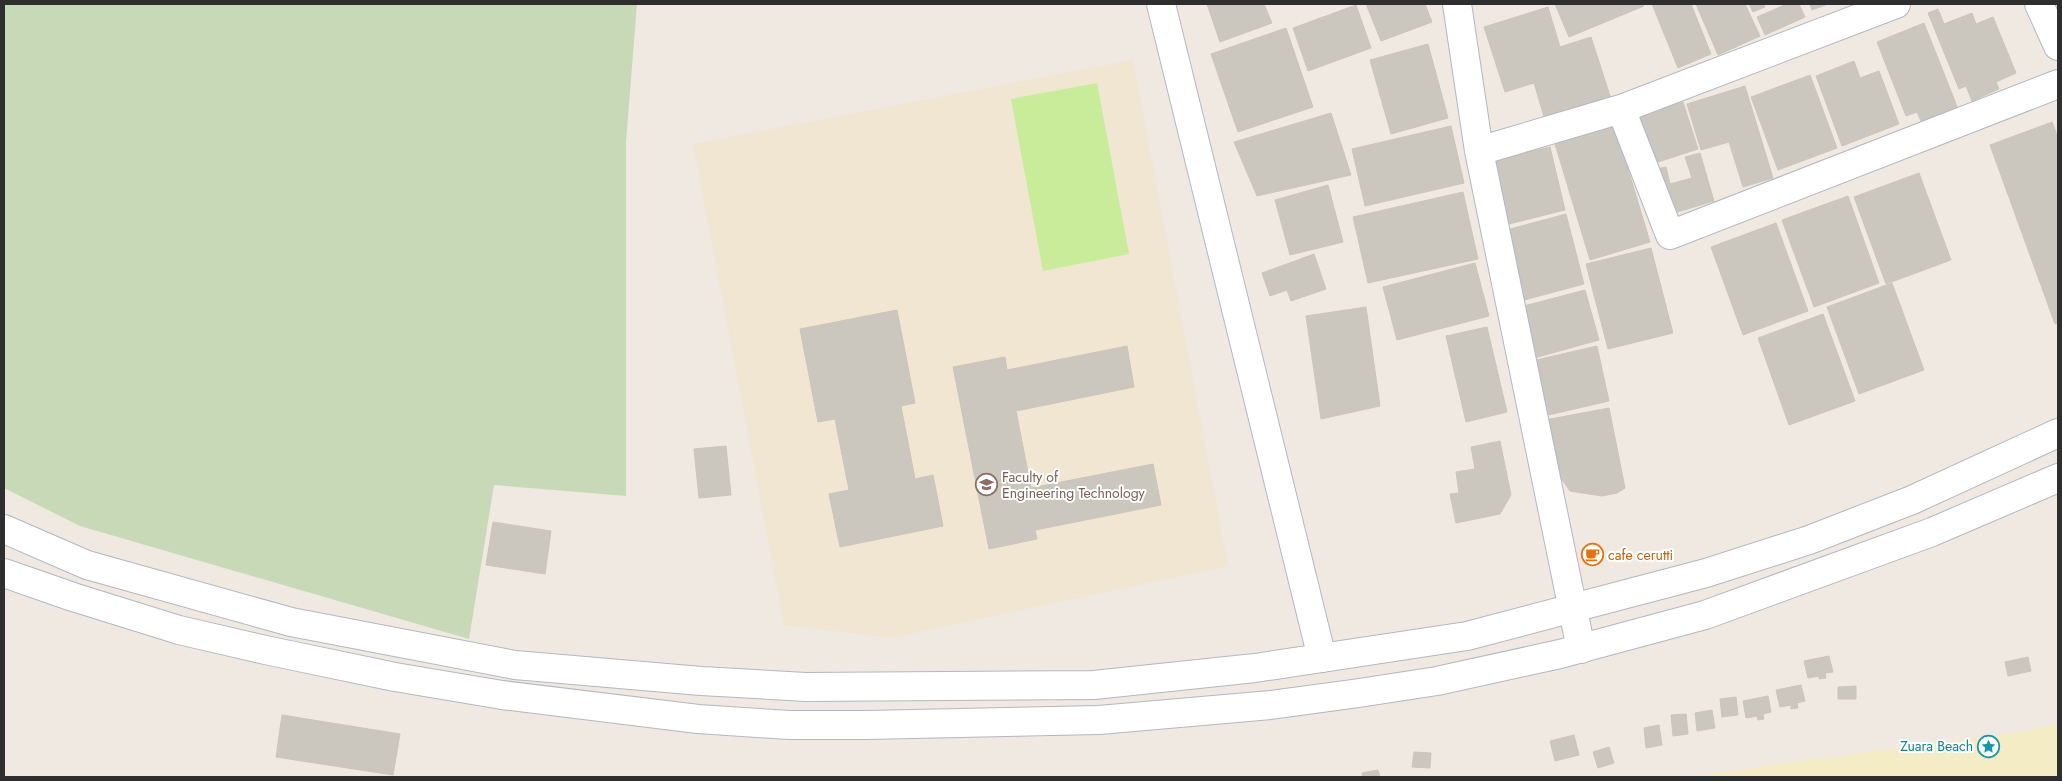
<svg xmlns="http://www.w3.org/2000/svg" width="2062" height="781" viewBox="0 0 2062 781" font-family="Jost,sans-serif">
<rect width="100%" height="100%" fill="#efe9e1"/>
<path fill="#f0e6d1" d="M1133,60L1228,566L891,638L784,625L693,144Z"/>
<path fill="#f3ecc5" d="M2058,724V777H1685L2019,732Z"/>
<path fill="#c8d9b8" d="M4,4H637L626,142V496L494,485L469,639L80,526L4,488Z"/>
<path fill="#c9ec9a" d="M1097,83L1129,254L1043,271L1011,99Z"/>
<path fill="#cbc7bf" stroke="#cbc5ba" d="M1207,4H1264L1272,23L1220,42Z
M1366,4H1425L1432,22L1381,41Z
M1555,4H1643L1644,6L1569,37Z
M1652,4H1691L1711,54L1678,68Z
M1696,4H1745L1760,36L1718,55Z
M1749,4H1764L1765,7L1753,12Z
M1787,4H1799L1805,17L1765,35L1757,17Z
M1810,4H1828L1812,10Z
M1356,5L1371,48L1308,71L1293,28Z
M1548,7L1560,47L1591,37L1612,102L1546,123L1534,83L1505,92L1484,27Z
M1938,9L1944,24L1972,13L1976,24L1993,17L2016,73L1996,82L1999,89L1972,101L1966,86L1959,89L1928,13Z
M1924,23L1958,109L1922,123L1917,112L1906,116L1877,42Z
M1286,28L1313,107L1238,132L1211,54Z
M1428,44L1448,118L1391,134L1370,60Z
M1854,61L1860,78L1879,71L1899,124L1842,146L1816,76Z
M1810,75L1837,148L1778,170L1751,97Z
M1745,86L1773,178L1743,187L1729,142L1701,150L1687,104Z
M1683,102L1698,149L1649,165L1633,118Z
M1331,113L1351,175L1257,196L1234,142Z
M2052,122L2058,138V323L2055,324L1990,145Z
M1451,126L1464,183L1365,206L1352,149Z
M1615,126L1650,242L1590,260L1555,144Z
M1550,147L1565,210L1501,226L1486,162Z
M1700,153L1714,201L1667,215L1653,170L1666,167L1670,184L1692,178L1685,157Z
M1919,173L1951,260L1886,284L1854,197Z
M1328,185L1343,242L1290,255L1275,200Z
M1463,192L1478,259L1368,283L1353,217Z
M1848,196L1879,283L1814,307L1782,220Z
M1566,214L1584,284L1517,302L1499,232Z
M1776,223L1808,311L1743,335L1711,247Z
M1651,248L1673,333L1608,349L1586,264Z
M1314,254L1326,289L1291,301L1287,290L1270,296L1262,273Z
M1475,263L1489,316L1397,340L1383,287Z
M1892,283L1924,370L1859,394L1827,307Z
M1585,290L1599,340L1534,358L1520,307Z
M1366,307L1380,406L1321,419L1306,316Z
M897,310L915,403L901,406L915,479L933,475L943,526L840,547L829,494L849,490L835,419L818,422L800,329Z
M1823,314L1855,401L1789,425L1758,338Z
M1487,327L1507,412L1466,422L1446,336Z
M1127,346L1134,387L1016,411L1031,488L1153,464L1161,505L1035,530L1037,539L989,549L953,367L1005,357L1007,370Z
M1597,346L1609,401L1544,416L1532,361Z
M1609,408L1625,488L1617,493L1602,496L1570,491L1563,481L1556,476L1545,420Z
M1500,441L1511,495L1500,514L1456,523L1450,494L1459,493L1456,472L1475,469L1471,447Z
M726,446L731,495L699,498L694,449Z
M493,522L551,531L545,574L486,565Z
M1829,656L1833,672L1825,673L1826,678L1819,679V676L1808,678L1804,661Z
M2028,657L2031,671L2008,676L2005,662Z
M1801,685L1805,701L1797,703L1798,708L1791,709V705L1780,707L1776,690Z
M1856,686V699H1838V687Z
M1768,696L1771,712L1763,714L1764,719L1758,720L1757,716L1746,718L1743,701Z
M1736,697L1738,715L1722,717L1720,699Z
M1712,710L1715,728L1697,731L1695,713Z
M1686,714L1688,734L1673,736L1671,715Z
M282,715L400,734L393,775L276,757Z
M1659,725L1662,745L1646,748L1644,728Z
M1574,735L1579,755L1555,761L1550,741Z
M1609,747L1614,763L1598,768L1593,752Z
M1414,752L1431,753L1430,768L1412,767Z
M1378,770L1380,777H1363L1362,773Z"/>
<g fill="none" stroke-linecap="round" stroke-linejoin="round">
<defs>
<path id="minor" d="M1161,4L1322,658
M1457,4L1479,151L1581,649
M2039,4L2058,46
M1621,109L1670,235L2058,84
M1479,151L1621,109L1896,4"/>
<path id="tertiary" d="M4,529L87,565L291,622L515,665L701,681L806,687L1094,685L1255,668L1467,636L1573,608L1706,573L1809,540L1912,500L2058,433
M4,573L73,597L179,630L270,651L395,677L502,695L698,719L789,725H866L1099,720L1271,705L1359,693L1437,681L1560,654L1705,615L1932,532L2058,478"/>
</defs>
<use href="#minor" stroke="#b4b7c1" stroke-width="30"/>
<use href="#tertiary" stroke="#b4b7c1" stroke-width="30"/>
<use href="#minor" stroke="#fff" stroke-width="28"/>
<use href="#tertiary" stroke="#fff" stroke-width="28"/>
</g>
<defs>
<symbol id="university-ring" viewBox="-11 -11 22 22"><circle r="9.5" fill="#fff" stroke="#8d6e63" stroke-width="1.5"/><path d="M0-5L7-2L0 1L-7-2ZM-4 1L0 2.5L4 1V4Q0 6-4 4Z" fill="#8d6e63"/></symbol>
<symbol id="cafe-ring" viewBox="-11 -11 22 22"><circle r="9.5" fill="#fff" stroke="#e8710a" stroke-width="1.5"/><path d="M-5.5-4.5H6V0H3Q3 3.5 0 3.5H-2.5Q-5.5 3.5-5.5 0ZM3-3.2v2h1.7v-2ZM-6 4.5H4V6H-6Z" fill="#e8710a"/></symbol>
<symbol id="sight-ring" viewBox="-11 -11 22 22"><circle r="9.5" fill="#fff" stroke="#0f9aa8" stroke-width="1.5"/><path d="M0-6L1.8-2.2L6-1.7L2.9 1.2L3.7 5.4L0 3.3L-3.7 5.4L-2.9 1.2L-6-1.7L-1.8-2.2Z" fill="#0f9aa8"/></symbol>
</defs>
<g fill-rule="evenodd">
<use href="#university-ring" x="974" y="472" width="25" height="25"/>
<use href="#cafe-ring" x="1580" y="542" width="25" height="25"/>
<use href="#sight-ring" x="1976" y="734" width="25" height="25"/>
</g>
<g text-anchor="middle" dominant-baseline="central" stroke-width="4" stroke-linejoin="round" paint-order="stroke">
<g font-size="14" fill="#785e54" stroke="#fff" text-anchor="start">
<text x="1002" y="477">Faculty of<tspan x="1002" dy="16">Engineering Technology</tspan></text>
</g>
<g font-size="14" fill="#c56008" stroke="#fff" text-anchor="start">
<text x="1608" y="555">cafe cerutti</text>
</g>
<g font-size="14" fill="#0d838f" stroke="#fff" text-anchor="end">
<text x="1973" y="746">Zuara Beach</text>
</g>
</g>
<rect width="2062" height="781" fill="none" stroke="#2e2e2e" stroke-width="10"/>
</svg>
